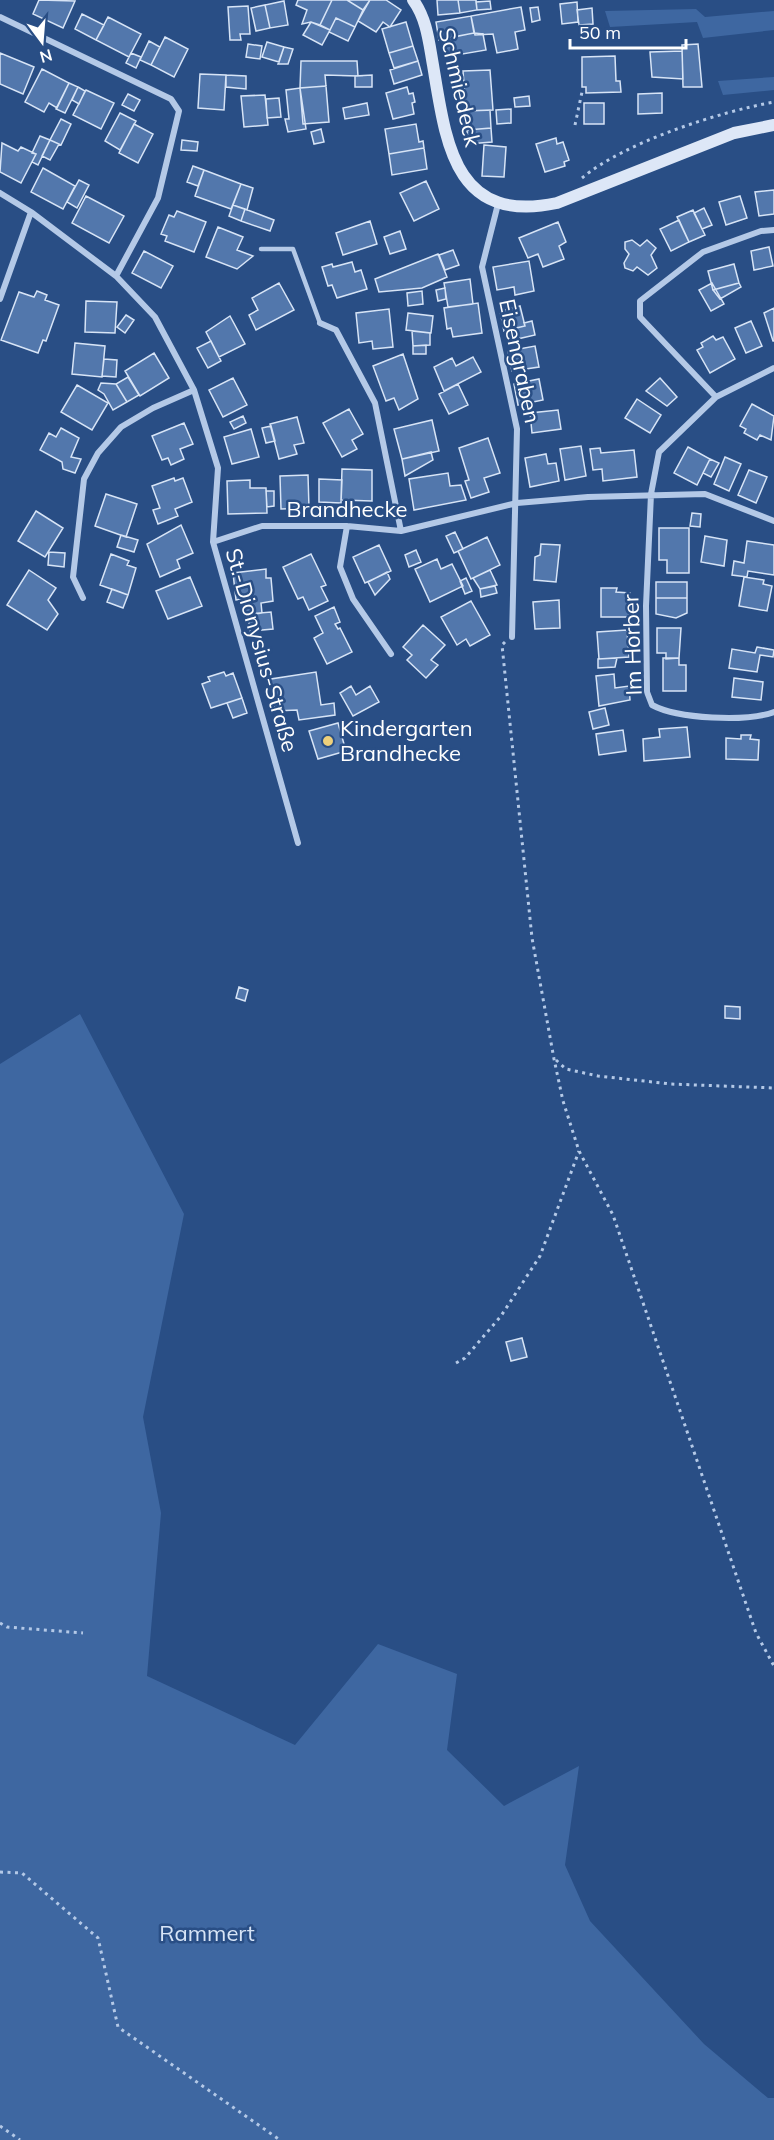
<svg xmlns="http://www.w3.org/2000/svg" width="774" height="2140" viewBox="0 0 774 2140" font-family="Mulish,sans-serif">
<rect width="100%" height="100%" fill="#294e85"/>
<path fill="#3e67a1" d="M696,9L705,17L774,11V30L703,38L697,22L610,27L605,11Z
M774,77V90L723,95L718,81Z
M80,1014L184,1214L143,1417L161,1513L147,1676L295,1745L378,1644L457,1674L447,1750L504,1806L579,1766L565,1865L590,1921L704,2044L768,2098H774V2140H0V1064Z"/>
<path fill="#5277ac" stroke="#d7e4f6" stroke-width="1.5" d="M39,0L75,1L63,28L33,14Z
M298,0H332L320,25L311,22L302,24L307,10L296,5Z
M332,0H347L363,10L355,27L336,18L330,30L320,25Z
M347,0H370L363,10Z
M370,0H386L401,10L390,27L383,22L376,32L358,21Z
M437,0H458L460,13L438,15Z
M458,0H476L477,10L460,13Z
M284,1L288,25L270,28L265,5Z
M490,1L491,9L477,10L476,2Z
M577,2L578,22L562,24L560,4Z
M265,5L270,28L256,31L251,8Z
M248,6L250,34H240L241,40H230L228,7Z
M521,7L525,30L515,32L518,49L497,53L493,34L475,35L471,16Z
M538,7L540,20L532,22L530,8Z
M592,8L593,24L579,25L577,10Z
M82,14L104,25L96,40L75,29Z
M471,16L474,33L439,40L436,22Z
M108,17L141,34L129,57L96,40Z
M336,18L355,27L348,41L329,32Z
M311,22L330,30L322,45L303,35Z
M406,22L413,46L389,53L382,29Z
M474,33L483,34L486,50L445,57L442,39Z
M165,37L188,49L174,77L151,65Z
M149,41L160,47L151,65L140,60Z
M267,42L284,47L279,62L262,57Z
M248,44L262,46L260,59L246,57Z
M698,44L702,87H683L682,45Z
M413,46L418,61L394,68L389,53Z
M284,47L293,49L288,64H278Z
M682,51L683,79L652,77L650,52Z
M0,53L34,67L23,94L0,84Z
M131,53L141,57L136,68L126,63Z
M615,56L616,81H620L621,92L586,93V87H582V57Z
M301,61H357L358,76L325,75L326,86L300,88Z
M418,61L422,75L394,84L390,70Z
M42,69L69,83L57,108L49,103L44,112L25,102Z
M490,70L493,110L466,111L463,71Z
M200,74L226,75L224,110L198,108Z
M226,75L246,76V89L226,87Z
M372,75V87H355V76Z
M69,83L78,87L65,113L56,109Z
M326,86L329,122L303,124L300,88Z
M78,87L85,91L79,104L72,100Z
M407,87L409,94L413,93L415,102L412,103L414,114L393,119L386,93Z
M300,88L306,129L288,132L285,119H289L286,90Z
M86,90L114,103L101,129L73,115Z
M662,93V113L638,114V94Z
M128,94L140,100L134,111L122,105Z
M265,95L268,125L244,127L241,96Z
M529,96L530,106L515,107L514,98Z
M279,98L281,117L267,118L266,99Z
M367,103L369,115L345,119L343,108Z
M584,103H604V124H584Z
M511,109V123L497,124L496,110Z
M490,110L491,128L467,130L466,111Z
M120,113L136,121L120,150L105,141Z
M61,119L71,124L61,145L50,140Z
M134,124L153,134L138,163L119,153Z
M416,124L419,142L423,141L424,148L389,154L385,129Z
M491,128L492,142L468,144L467,130Z
M321,129L324,142L314,144L311,132Z
M40,136L50,140L38,165L32,162L36,154L32,153Z
M556,138L557,144L563,142L569,160L564,162L565,166L545,172L536,144Z
M50,140L59,144L50,160L42,156Z
M182,140L198,142L197,151L181,150Z
M2,143L18,151L21,147L36,154L21,183L0,172Z
M484,145L506,147L504,177L482,176Z
M424,148L427,169L392,175L389,154Z
M193,166L204,170L198,186L187,182Z
M43,168L75,186L63,209L31,192Z
M204,170L241,184L231,209L195,196Z
M79,180L89,185L77,208L67,202Z
M426,181L439,209L414,221L400,193Z
M241,184L253,188L247,210L233,205Z
M774,190V214L759,216L755,192Z
M86,196L124,216L109,243L72,223Z
M740,196L747,218L726,225L719,202Z
M233,205L245,209L241,221L229,216Z
M704,208L712,225L702,229L694,213Z
M245,209L274,220L270,231L241,221Z
M693,210L705,235L689,242L677,217Z
M177,211L206,222L194,252L165,241L167,236L161,234L169,215L174,217Z
M679,220L689,242L671,251L660,229Z
M370,221L377,244L343,255L336,233Z
M558,222L566,242L559,246L564,259L543,267L538,254L528,258L519,238Z
M218,227L243,237L237,250L253,256L237,269L206,257Z
M400,231L406,249L390,254L384,237Z
M632,240L640,246L647,240L656,248L651,255L657,268L648,275L637,267L633,271L625,268L624,263L629,254L625,249V242Z
M769,247L773,266L754,270L751,251Z
M453,250L459,265L445,270L439,255Z
M144,251L173,266L161,288L132,273Z
M438,254L447,277L422,288L379,292L375,279Z
M529,261L534,291L515,295L514,287L497,290L493,267Z
M352,262L355,272L361,270L367,289L337,298L332,285L328,286L322,267L332,264L333,267Z
M734,264L739,283L713,290L708,271Z
M470,279L473,304L448,307L444,283Z
M279,283L294,310L256,330L249,315L258,310L252,298Z
M712,283L724,304L711,311L699,290Z
M739,283L741,287L720,299L713,290Z
M445,288L446,299L438,301L436,290Z
M37,291L47,295L45,300L59,305L46,341L43,340L38,353L1,340L19,292L34,297Z
M422,291L423,304L408,306L407,293Z
M86,301L117,302L115,333L85,332Z
M478,303L482,333L453,337L451,328L447,329L444,308Z
M520,306L525,326L504,331L500,311Z
M774,308V341H773L764,313Z
M389,309L393,347L373,349L372,341L359,343L356,313Z
M408,313L433,316L431,333L406,330Z
M126,315L134,320L125,333L117,327Z
M230,316L245,344L219,357L206,332Z
M532,321L535,335L513,340L511,329L525,326L524,323Z
M751,321L762,346L746,353L735,328Z
M412,331L430,333V345L413,346Z
M713,336L716,340L723,337L735,359L710,373L697,350L703,347L701,343Z
M211,341L221,361L208,368L197,348Z
M75,343L105,346L102,377L72,374Z
M426,345V354H413V346Z
M535,346L539,367L512,371L508,351Z
M154,353L169,378L140,396L125,371Z
M403,354L418,399L399,410L394,398L386,401L373,366Z
M473,357L481,372L444,391L434,367L452,358L456,366Z
M104,359L117,360L116,377L102,376Z
M128,377L139,395L127,402L116,384Z
M233,378L247,405L223,417L209,390Z
M660,378L677,397L667,406L646,391Z
M539,379L543,400L518,405L514,384Z
M101,383L116,384L127,402L113,410L104,394L98,390Z
M458,384L468,405L449,414L439,394Z
M77,385L108,403L92,430L61,412Z
M637,399L661,415L650,433L625,418Z
M752,404L774,416L771,440L760,435L757,440L744,433L746,429L740,426Z
M349,409L363,434L352,440L357,449L342,457L323,423Z
M558,410L561,429L532,433L530,413Z
M243,416L246,423L234,429L230,422Z
M297,417L304,443L294,445L297,454L279,459L270,424Z
M432,420L439,451L402,459L394,429Z
M184,423L193,444L180,449L184,459L171,465L168,458L162,460L152,436Z
M271,426L275,441L266,443L262,428Z
M61,428L79,438L71,457L81,459L75,473L63,469L62,462L40,450L49,433L56,437Z
M251,429L259,457L232,464L224,437Z
M488,438L500,473L484,478L489,492L471,498L465,481L469,480L459,448Z
M581,446L586,476L565,480L560,449Z
M688,447L710,459L697,485L674,473Z
M600,448L601,453L634,450L637,477L603,481L602,469L593,470L590,449Z
M431,452L433,460L405,476L402,459Z
M546,454L548,464L556,463L559,481L530,487L525,458Z
M725,457L741,464L729,491L714,484Z
M710,459L719,463L711,477L703,473Z
M342,469L372,470V501L341,500Z
M749,470L767,477L756,503L738,495Z
M448,473L450,486L461,485L466,500L414,510L409,479Z
M308,475L309,508L281,509L280,476Z
M174,478L175,481L183,478L192,502L175,509L178,516L158,524L153,510L160,508L152,486Z
M319,479L342,480L341,503L319,502Z
M250,480V488H266L267,513L228,514L227,481Z
M266,491H274V506L267,507Z
M106,494L137,504L126,537L95,526Z
M36,511L63,528L45,557L18,541Z
M692,513L701,514L700,527L690,526Z
M181,525L193,553L177,560L180,568L160,577L147,544Z
M659,528H689V573H667V560H659Z
M455,532L463,549L454,553L446,536Z
M121,535L138,540L134,552L117,547Z
M705,536L727,540L724,566L701,562Z
M487,537L500,565L471,579L458,551Z
M747,541L774,545V575L748,571L747,577L732,575L734,561L744,563Z
M541,544L560,545L556,582L534,580L535,557L540,555Z
M379,545L391,571L365,583L353,557Z
M416,550L421,562L409,567L405,555Z
M49,552L65,553L64,567L48,565Z
M111,554L129,561L127,565L136,568L128,595L100,585Z
M311,554L326,585L321,587L328,601L309,610L303,597L298,599L283,567Z
M437,559L441,569L452,564L463,586L430,602L415,569Z
M266,569V578H271L273,601L261,603L262,613L245,615L243,599L236,600L233,573Z
M29,570L56,588L48,600L58,614L47,630L7,605Z
M490,570L497,585L480,589L473,578Z
M387,572L390,579L375,595L368,582Z
M190,577L202,606L168,619L156,591Z
M744,577L764,580L763,584L772,586L767,611L739,606Z
M466,578L472,591L465,594L460,581Z
M656,582H687V598H656Z
M495,586L497,593L481,597L480,589Z
M601,588H617L616,592L630,593L629,617H601Z
M112,589L128,595L123,608L107,602Z
M656,598H687V613L676,618L656,614Z
M559,600L560,628L535,629L533,602Z
M471,601L490,635L470,646L466,639L457,645L441,617Z
M334,607L340,622L335,624L338,629L340,628L352,652L327,664L314,638L323,633L315,616Z
M271,612L273,629L250,631L248,614Z
M423,625L445,645L431,660L438,665L426,678L407,660L412,655L403,647Z
M657,628H681L679,658L666,659V653H657Z
M627,630L629,657L599,659L597,632Z
M757,647L774,650L773,657L760,655L757,672L729,668L732,649L755,653Z
M617,658L615,667L598,668V659Z
M663,658H679V665H686V691H663Z
M224,672L226,676L233,673L242,698L211,708L202,684L210,681L208,677Z
M316,672L321,705L334,703L335,715L299,720L297,710L275,711L271,679Z
M614,674L615,688L629,686L630,700L599,706L596,676Z
M734,678L763,682L761,700L732,697Z
M351,686L356,695L370,686L379,702L353,716L340,693Z
M242,698L247,713L233,718L227,703Z
M605,708L609,725L593,729L589,712Z
M338,723L346,751L318,759L309,731Z
M687,727L690,757L644,761L643,739L660,737L659,729Z
M623,730L626,751L599,755L596,734Z
M741,735H751L750,739L759,740L758,760L726,759V738L741,739Z
M239,987L248,990L245,1001L236,998Z
M725,1006L740,1007V1019L725,1018Z
M522,1338L527,1357L511,1361L506,1342Z"/>
<g fill="none" stroke-linecap="round" stroke-linejoin="round">
<path stroke="#b4c9e7" stroke-width="3" stroke-dasharray="3 4.5" stroke-linecap="butt" d="M575,125L582,92
M582,178C625,142 719,112 774,102
M505,642L502,645L532,938L554,1059L563,1101L579,1151L613,1215L756,1633L774,1666
M556,1060L566,1069L598,1076L671,1084L774,1088
M456,1363L465,1358L501,1316L540,1256L579,1151
M0,1623L7,1627L83,1633
M0,1872L22,1873L98,1938L118,2027L280,2140
M0,2126L20,2140"/>
<path stroke="#b4c9e7" stroke-width="4.5" d="M261,249H293L320,323"/>
<path stroke="#b4c9e7" stroke-width="6" d="M0,17L171,99L179,111L158,198L116,276
M0,193L31,212L116,276L155,317L194,390L218,468L213,542L298,843
M498,204L482,267L517,429L512,637
M0,299L31,212
M320,323L336,330L375,403L401,531
M774,368L716,397L659,452L651,494L646,606L647,692L652,705C678,719 746,722 774,712
M716,397L640,317V301L703,252L761,231L774,230
M347,526L340,567L353,599L391,654
M213,542L262,526H347L401,531L517,503L588,497L705,494L774,521
M83,598L73,577L84,479L98,453L121,427L153,408L194,390"/>
<path stroke="#dde7f7" stroke-width="12" d="M413,0C427,19 429,43 433,65C446,143 454,225 557,203L734,133L774,125"/>
</g>
<circle fill="#eed07b" stroke="#294e85" stroke-width="2" cx="328" cy="741" r="6"/>
<g text-anchor="middle" dominant-baseline="central" stroke-width="5" stroke-linejoin="round" paint-order="stroke">
<g font-size="22" fill="#fff" stroke="#294e85">
<text transform="translate(460 87) rotate(77)">Schmiedeck</text>
<text transform="translate(520 361) rotate(78)">Eisengraben</text>
<text x="347" y="509">Brandhecke</text>
<text transform="translate(632 645) rotate(-92)">Im Horber</text>
<text transform="translate(262 650) rotate(74)">St.-Dionysius-Straße</text>
</g>
<g font-size="22" fill="#fff" stroke="#294e85" text-anchor="start">
<text x="340" y="728">Kindergarten<tspan x="340" dy="25">Brandhecke</tspan></text>
</g>
<g font-size="22" fill="#d7e4f6" stroke="#294e85">
<text x="207" y="1933">Rammert</text>
</g>
</g>
<g transform="translate(42 42) rotate(164)" stroke="#294e85" stroke-width="4.5" paint-order="stroke">
<path d="M0-4.5L10 22L0 15L-10 22Z" fill="#ffffff"/>
<text y="-9" font-size="16" font-weight="bold" text-anchor="middle" fill="#ffffff">N</text>
</g>
<path d="M570 39v9h116v-9" fill="none" stroke="#ffffff" stroke-width="3"/>
<text x="579" y="39" font-size="18" fill="#ffffff" stroke="#294e85" stroke-width="4.5" paint-order="stroke">50 m</text>
</svg>
